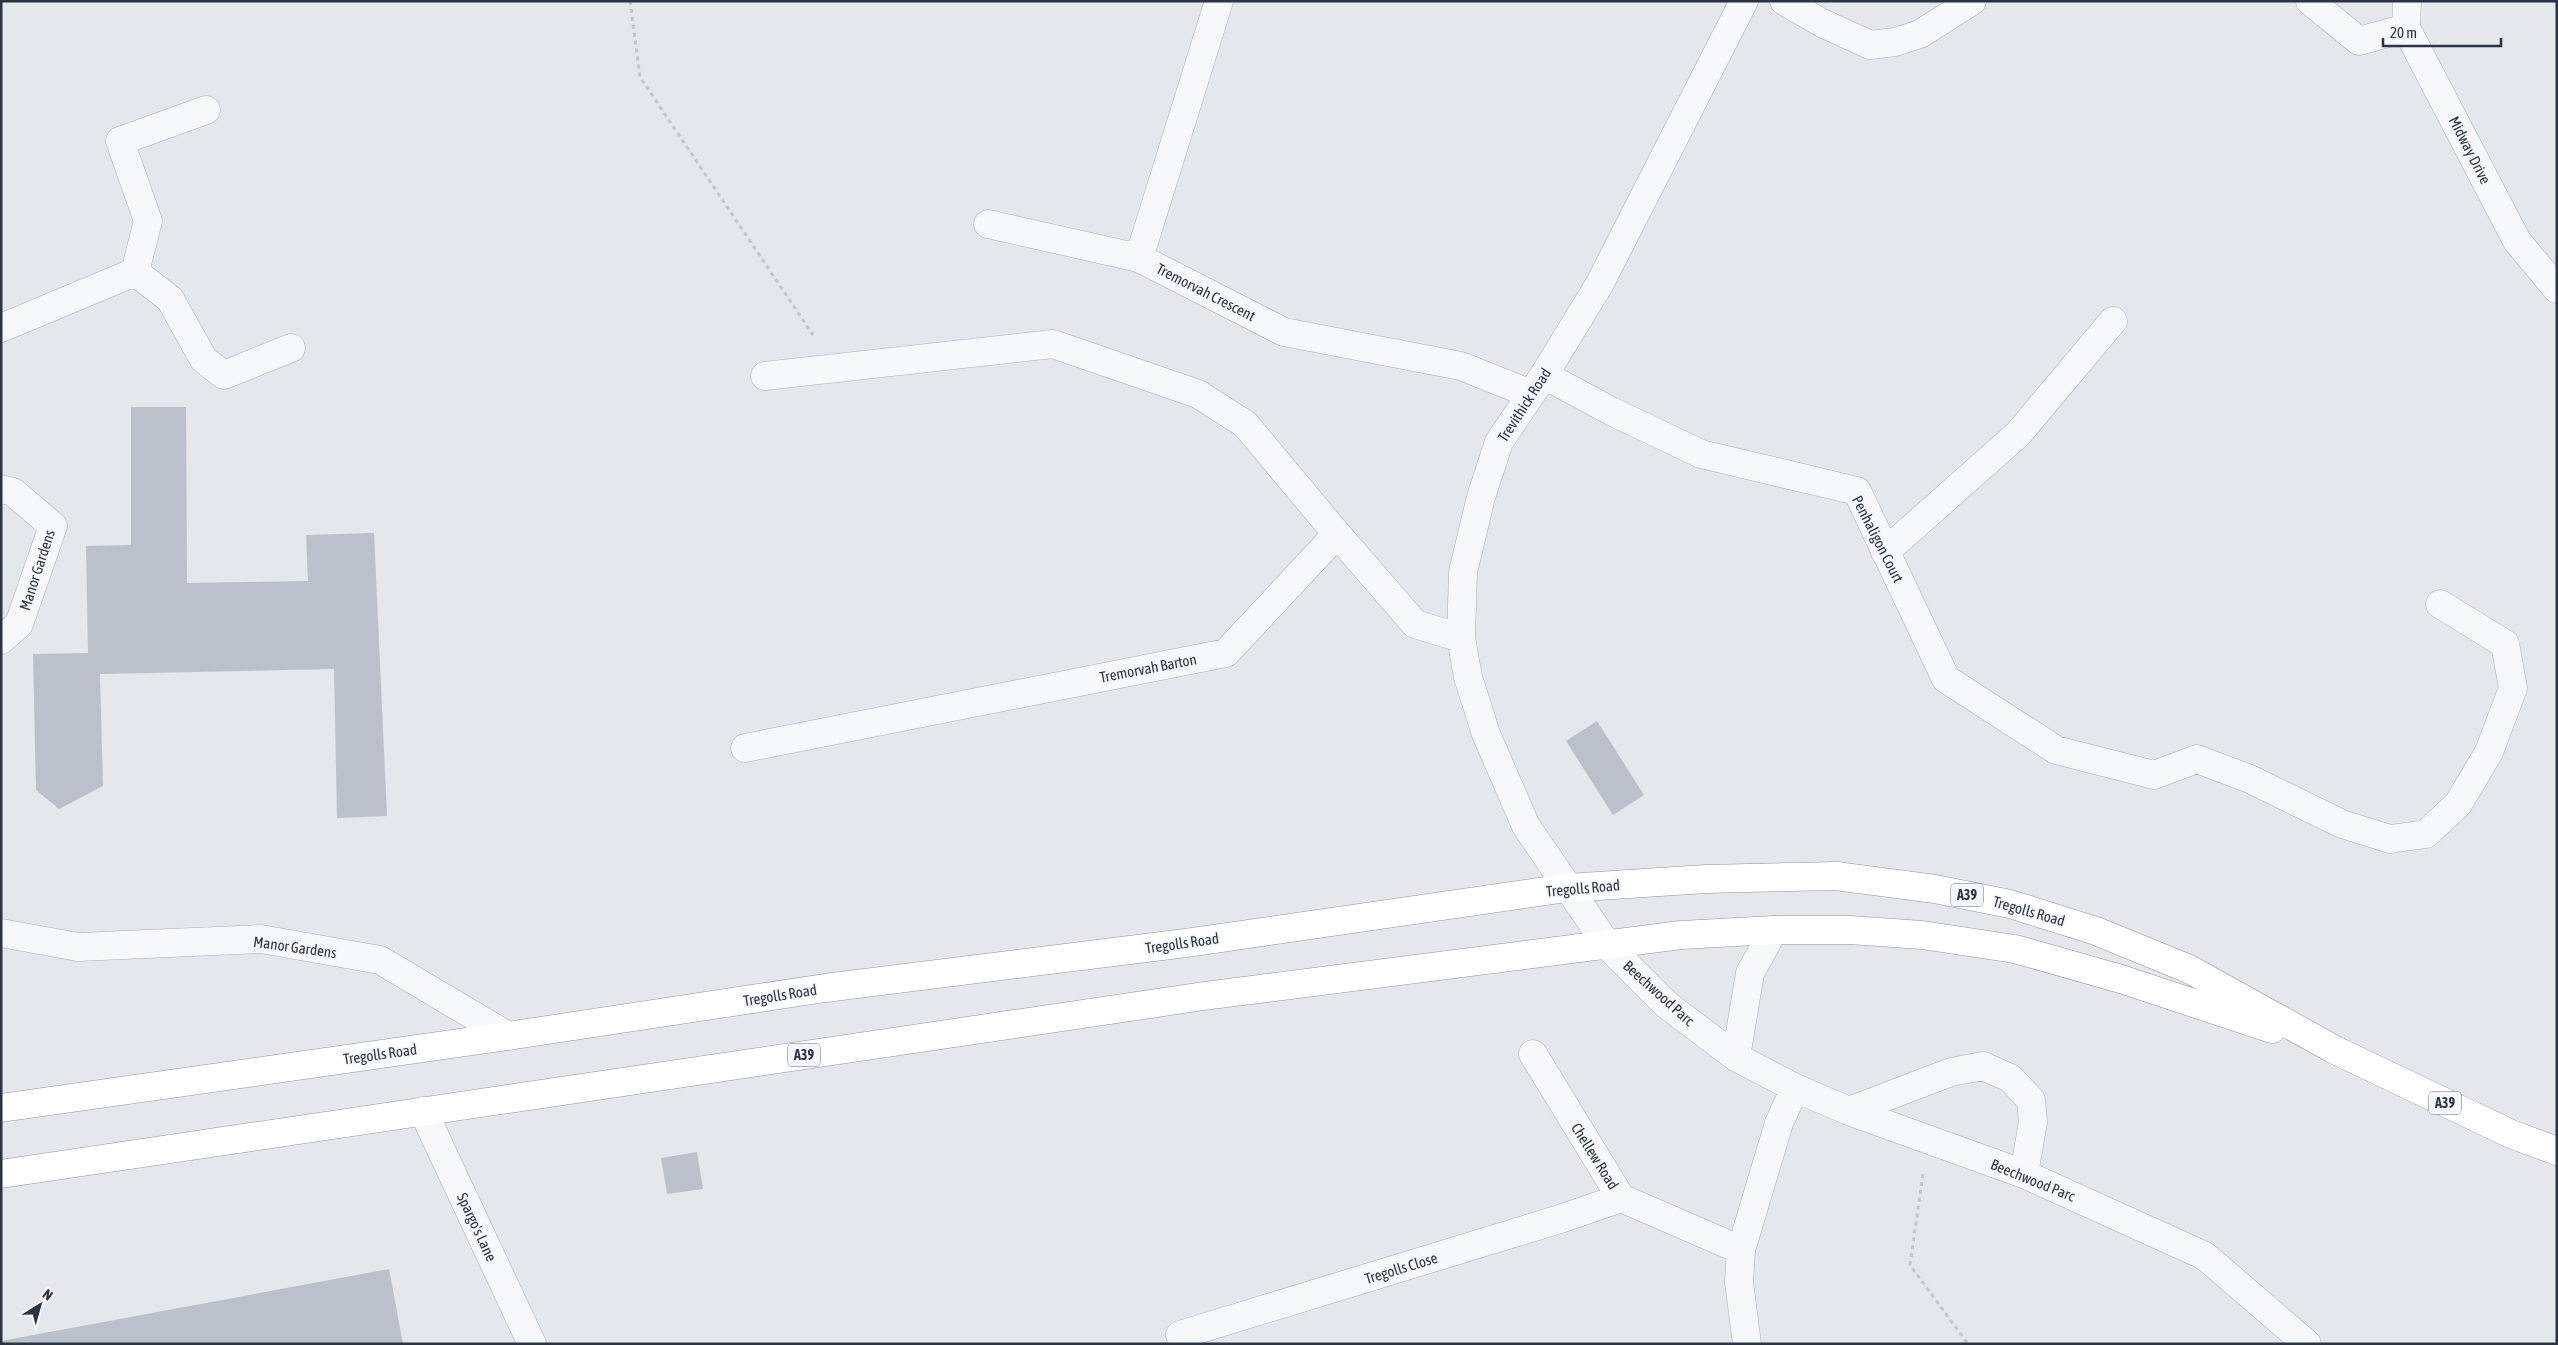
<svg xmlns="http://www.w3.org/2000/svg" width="2558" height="1345" viewBox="0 0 2558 1345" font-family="'Asap Condensed',sans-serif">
<rect width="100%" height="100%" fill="#e4e7ec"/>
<path fill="#bbc0ca" d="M131,407H186L187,583L308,581L306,535L374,533L387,816L337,818L334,669L100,674L103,786L59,809L36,790L33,654L88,653L86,546L131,545Z
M1597,721L1644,795L1613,815L1566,741Z
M697,1152L703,1189L667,1194L661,1158Z
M389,1269L403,1344H1V1341Z"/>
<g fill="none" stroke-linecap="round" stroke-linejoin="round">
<defs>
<path id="minor" d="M1219,1L1139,258L1284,332L1461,366L1531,394
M1744,1L1599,285L1544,375L1499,442L1481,497L1463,572L1461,638L1468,677L1486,734L1526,826L1608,946L1667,1005L1736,1057L1795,1088L1849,1111L2024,1174L2205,1256L2307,1344
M1784,1L1822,23L1870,45L1895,42L1920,34L1972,1
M2310,1L2359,41L2406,28
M2407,1L2406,28L2517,241L2557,289
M988,224L1139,258
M135,272L148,221L120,141L206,110
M1,328L135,272L170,299L204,360L224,375L291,348
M1544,375L1611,411L1701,454L1857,491L1946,679L2056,750L2154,775L2197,759L2250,779L2342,824L2390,839L2426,834L2458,804L2489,752L2513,688L2505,644L2440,604
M765,376L1053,344L1198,394L1245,424L1337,534
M1,489L13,492L53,526L19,624L1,640
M1885,552L2018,434L2113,321
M745,748L1226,653L1337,534L1415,624L1461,638
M1,933L78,947L261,939L380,960L508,1036
M1533,1054L1621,1198L1741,1250
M1736,1057L1750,973L1774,930
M423,1111L532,1344
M1849,1111L1951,1072L1983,1066L2010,1078L2031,1100L2033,1122L2024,1174
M1180,1335L1560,1219L1621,1198
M1747,1344L1739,1282L1741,1250L1779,1123L1795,1088"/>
<path id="highway" d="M1,1108L508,1036L825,988L1186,943L1567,888L1706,879L1836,876L1935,889L2010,904L2096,931L2189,969L2335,1050L2511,1134L2557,1151
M1,1174L1204,996L1681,935L1774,930H1850L1922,935L2015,949L2121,979L2272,1029"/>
</defs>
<use href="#minor" stroke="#a9aeb7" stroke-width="29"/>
<use href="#highway" stroke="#8b94a3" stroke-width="29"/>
<path stroke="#c2c5cb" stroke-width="3" stroke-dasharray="4 4" stroke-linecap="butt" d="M630,1L640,77L813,335
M1923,1174L1910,1265L1968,1344"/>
<use href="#minor" stroke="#f7f8fa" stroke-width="28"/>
<use href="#highway" stroke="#fff" stroke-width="28"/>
</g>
<g text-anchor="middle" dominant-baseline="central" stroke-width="4" stroke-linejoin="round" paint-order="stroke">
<g fill="#f4f6f9" stroke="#676e7b" stroke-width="1">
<rect x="1951" y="883.5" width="32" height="23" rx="4"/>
<rect x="788" y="1043.5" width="32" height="23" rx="4"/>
<rect x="2429" y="1091.5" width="32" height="23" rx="4"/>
</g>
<g font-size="14" font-weight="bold" fill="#2b3445">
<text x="1967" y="895">A39</text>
<text x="804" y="1055">A39</text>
<text x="2445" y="1103">A39</text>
</g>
<g font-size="15" fill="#2b3445" stroke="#f4f6f9">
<text transform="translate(2470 150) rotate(63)">Midway Drive</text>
<text transform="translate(1206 292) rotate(27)">Tremorvah Crescent</text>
<text transform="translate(1524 405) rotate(-57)">Trevithick Road</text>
<text transform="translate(1878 539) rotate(63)">Penhaligon Court</text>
<text transform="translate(37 570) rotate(-72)">Manor Gardens</text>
<text transform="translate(1148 668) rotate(-11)">Tremorvah Barton</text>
<text transform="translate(1583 888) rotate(-5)">Tregolls Road</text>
<text transform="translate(2029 911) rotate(16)">Tregolls Road</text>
<text transform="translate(1182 943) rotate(-8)">Tregolls Road</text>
<text transform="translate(295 947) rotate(8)">Manor Gardens</text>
<text transform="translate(1659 993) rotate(42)">Beechwood Parc</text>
<text transform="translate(780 995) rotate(-9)">Tregolls Road</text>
<text transform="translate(380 1054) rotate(-8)">Tregolls Road</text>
<text transform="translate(1595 1156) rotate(58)">Chellew Road</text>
<text transform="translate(2033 1180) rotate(22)">Beechwood Parc</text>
<text transform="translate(477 1227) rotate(65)">Spargo's Lane</text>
<text transform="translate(1401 1268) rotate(-17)">Tregolls Close</text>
</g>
</g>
<rect width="2558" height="1345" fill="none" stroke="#2b3445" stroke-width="5"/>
<g transform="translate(40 1305) rotate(37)" stroke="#f4f6f9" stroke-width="4" paint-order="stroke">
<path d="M0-4L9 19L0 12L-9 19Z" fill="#2b3445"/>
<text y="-8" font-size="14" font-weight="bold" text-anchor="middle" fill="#2b3445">N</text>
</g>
<path d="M2383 38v8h118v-8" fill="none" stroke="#2b3445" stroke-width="2.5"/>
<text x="2390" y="38" font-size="15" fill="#2b3445" stroke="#f4f6f9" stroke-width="4" paint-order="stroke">20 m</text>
</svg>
